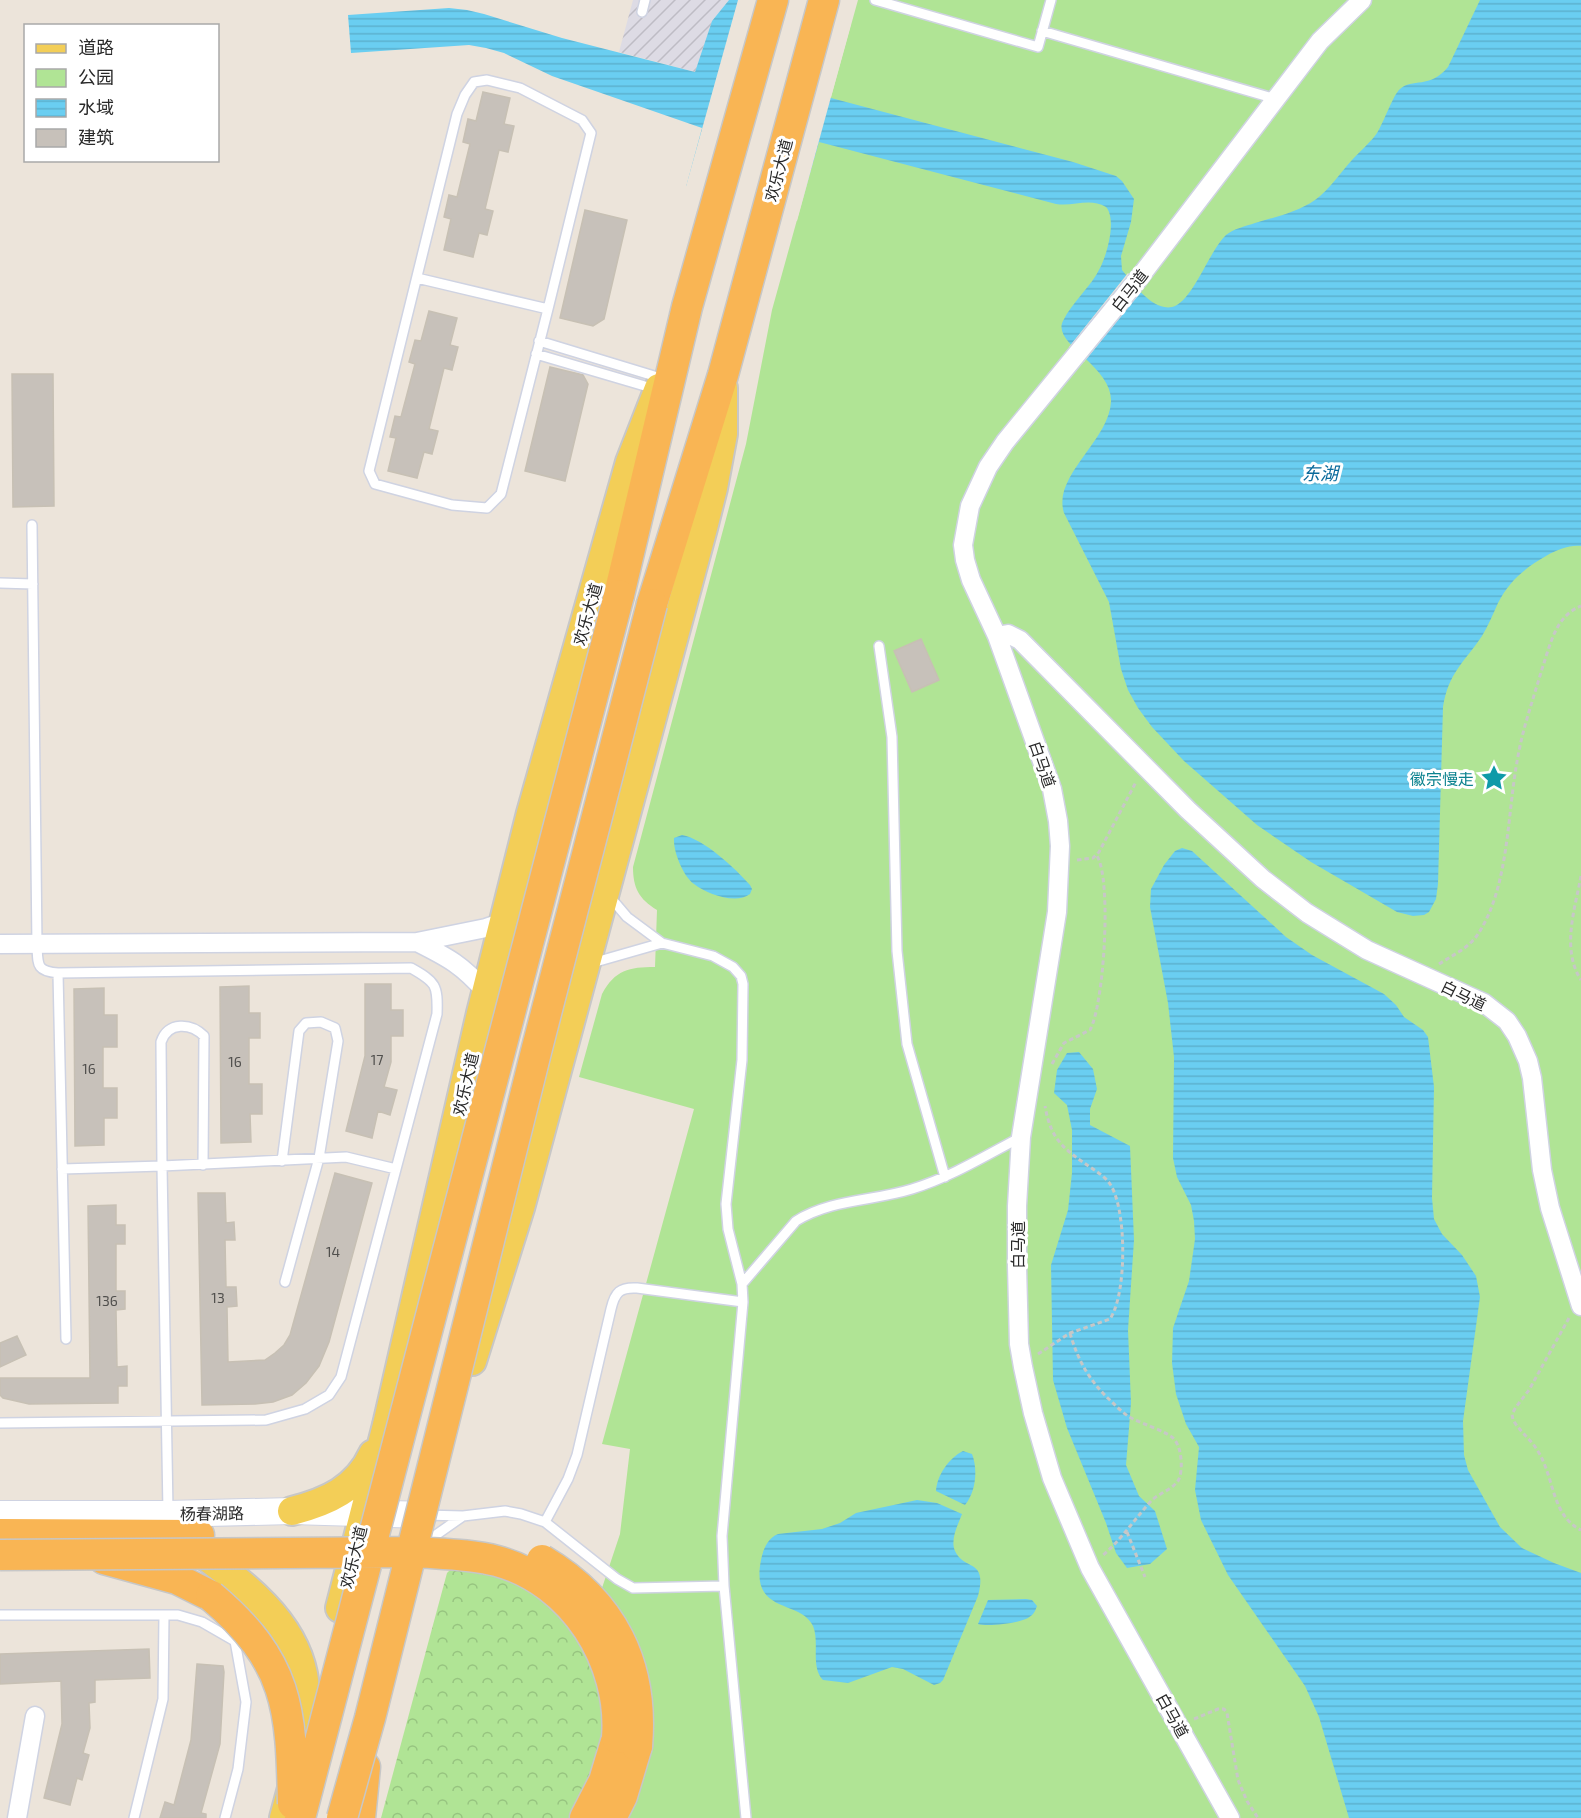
<svg xmlns="http://www.w3.org/2000/svg" width="1581" height="1818" viewBox="0 0 1581 1818" font-family="'Exo 2','Noto Sans SC',sans-serif">
<defs>
<pattern id="industrial-furrows" width="10" height="10" patternUnits="userSpaceOnUse" patternTransform="scale(1.5)"><rect width="10" height="10" fill="#dddbe4"/><path d="M-1 1l2-2M0 10L10 0M9 11l2-2" fill="none" stroke="#bebcc4"/></pattern>
<pattern id="forest-crowns" width="20" height="18" patternUnits="userSpaceOnUse" patternTransform="scale(1.5)"><rect width="20" height="18" fill="#b0e495"/><path d="M2 6a3 3 0 1 1 6 0M12 15a3 3 0 1 1 6 0" fill="none" stroke="#97c480"/></pattern>
<pattern id="water-rules" width="6" height="5" patternUnits="userSpaceOnUse" patternTransform="scale(1.5)"><rect width="6" height="5" fill="#6acef1"/><path d="M0 2.5h6" fill="none" stroke="#5cb1cf"/></pattern>
</defs>
<rect width="100%" height="100%" fill="#ece4da"/>
<path fill="url(#industrial-furrows)" d="M633,0H729L712,21L695,72L619,52Z"/>
<path fill="url(#forest-crowns)" d="M460,1567L510,1577L563,1614L597,1670L605,1734L599,1764L570,1818H381L447,1573L452,1568Z"/>
<path fill="#b0e495" d="M858,0H1581V1818H625L621,1616L602,1588L620,1534L630,1449L602,1444L694,1109L579,1077L602,994C615,970 629,967 655,967L657,910C639,899 633,888 633,867L746,444L772,310Z"/>
<path fill="url(#water-rules)" d="M729,0H754L831,98L1073,162L1116,176L1122,181L1134,199L1131,222L1121,256L1122,270C1133,283 1152,311 1172,307C1192,303 1209,251 1226,235C1233,229 1246,226 1255,223C1275,217 1298,212 1315,200C1330,189 1340,173 1352,160C1360,151 1370,143 1377,133C1384,122 1393,95 1400,89C1412,78 1430,89 1448,67L1480,0H1581V546C1569,545 1557,550 1546,556C1525,568 1509,581 1498,603C1493,614 1488,626 1482,636C1463,664 1449,672 1443,707L1438,884L1436,899L1429,912L1424,915L1413,916L1397,912L1311,862L1257,825L1184,761L1152,727L1138,708L1128,690L1121,669L1109,602L1064,513C1052,476 1109,441 1111,402C1113,366 1051,344 1063,321C1072,302 1091,287 1100,268C1107,255 1117,219 1106,207C1089,197 1074,207 1056,204L819,142L797,218L686,187L702,128L552,76L504,53L486,48L469,45L351,53L348,15L449,8L467,10L484,14L562,38L695,72L712,21Z
M682,835C704,839 735,868 750,885L752,889L750,894C736,905 707,894 694,884C683,876 673,851 674,838Z
M1182,848L1192,851L1286,937L1312,955L1384,994L1396,1005L1404,1017L1423,1030L1428,1037L1434,1087L1432,1198L1434,1219L1442,1234L1462,1255L1476,1276L1480,1297L1463,1421L1464,1455L1468,1470L1500,1527L1522,1548L1554,1563L1581,1573V1818H1349L1319,1717L1305,1686L1228,1575L1201,1520L1195,1490L1199,1447L1186,1424L1176,1394L1172,1363L1173,1328L1189,1281L1195,1239L1194,1221L1191,1205L1177,1177L1173,1158L1174,1057L1168,1003L1150,907L1151,889L1164,865L1175,851Z
M1079,1052L1093,1069L1097,1089L1090,1109V1125L1130,1146L1134,1240L1128,1330L1131,1403L1126,1465L1139,1496L1155,1511L1167,1549L1150,1564L1127,1568L1116,1553L1106,1523L1067,1428L1053,1380L1051,1265L1068,1210L1072,1173V1130L1067,1105L1054,1093L1057,1070L1067,1053Z
M963,1451L972,1454C978,1469 976,1492 965,1505L936,1491C937,1475 949,1458 963,1451Z
M917,1500L937,1503L962,1514C958,1525 950,1539 955,1551C964,1571 988,1558 978,1596L943,1680L940,1683L934,1685L903,1669L892,1667L848,1683L823,1680C810,1666 820,1643 813,1626C800,1599 750,1615 761,1560C763,1549 768,1538 778,1534L822,1529L840,1523L856,1513Z
M1026,1599L1032,1600L1037,1606C1035,1612 1033,1615 1028,1618C1019,1623 988,1627 978,1624L988,1600Z"/>
<path fill="#ece4da" d="M738,0H765L851,24L797,221L685,190Z
M1128,273L1143,289L1084,362L1069,347Z"/>
<path fill="#c7c1ba" stroke="#c7c0b4" stroke-width="1.5" d="M483,92L510,98L504,124L514,126L508,152L499,150L485,209L493,211L487,235L479,233L473,257L444,250L451,219L444,217L449,195L457,197L470,144L463,142L468,119L476,121Z
M585,210L627,220L604,319L593,326L560,318Z
M429,311L457,318L450,345L458,347L452,370L444,368L429,429L438,431L432,454L424,452L417,478L388,471L396,438L390,437L395,416L401,417L415,364L409,362L415,340L421,341Z
M550,367L583,375L588,384L565,481L525,471Z
M12,374H53L54,506L13,507Z
M921,639L939,680L912,692L894,651Z
M365,984H391V1010H403V1036H391V1062L384,1087L397,1090L390,1115L378,1111L372,1138L346,1131L365,1056Z
M249,986V1013H260V1038H249V1084H262V1114H250L251,1142L221,1143L220,987Z
M104,988V1015H117V1047H103V1088H117V1118H104V1145L75,1146L74,989Z
M335,1173L372,1183L329,1342L319,1366L306,1383L292,1395L273,1402L255,1404L202,1405L198,1193H225L226,1223L234,1222L235,1240H225L226,1287H236L237,1306L227,1307L228,1362L265,1360L275,1353L284,1345L290,1335Z
M116,1205V1225H125V1244H116V1291H125V1309L116,1310L117,1367L127,1366V1386H118V1403L29,1404L3,1398L0,1395V1378H90L88,1206Z
M17,1336L26,1355L0,1367V1343Z
M149,1649L150,1678L95,1680V1702L89,1703L90,1728L83,1753L89,1755L82,1780L77,1778L70,1805L44,1798L62,1724L61,1681L0,1684V1654Z
M197,1664L223,1666L224,1672L220,1744L201,1813L206,1814V1818H160L165,1802L174,1805L191,1740Z"/>
<g fill="none" stroke-linecap="round" stroke-linejoin="round">
<defs>
<path id="service" d="M875,0L1038,47L1051,0
M642,12L645,0
M1042,31L1276,99
M417,278L548,309L501,494L487,508L452,505L375,484L369,471L457,114L465,95L474,82L487,80L520,88L582,120L591,133L548,309
M539,341L664,379
M536,354L655,389
M0,583L33,584
M879,646L892,737L897,951L907,1044L945,1177
M610,897L627,917L662,943L713,956L733,967L741,976L743,984L742,1060L726,1204L728,1229L742,1284L743,1302L722,1536L724,1586L746,1818
M592,963L662,943
M58,973L66,1339
M282,1161L299,1031L306,1023L321,1022L335,1028L338,1041L319,1158L285,1282
M203,1165L204,1036C191,1023 168,1021 161,1042L162,1166L346,1157L396,1169
M62,1169L162,1166L168,1511
M742,1284L796,1221C831,1199 874,1201 912,1189C951,1177 985,1156 1021,1137
M0,1423L266,1420L305,1409L329,1395L341,1377L437,1014C438,985 436,982 411,968L58,973C36,971 38,965 37,945L32,525
M424,1515L463,1516L505,1511L521,1514L545,1522L617,1579L633,1588L724,1586
M545,1522L568,1479L577,1455L611,1309C615,1292 620,1287 637,1288L743,1302
M423,1544L463,1516
M0,1615H178L202,1622L235,1641
M134,1818L163,1699L164,1615
M225,1818L238,1769L246,1702L235,1641L231,1632"/>
<path id="minor" d="M997,636L1008,634L1020,640L1188,810L1263,879L1307,913L1367,950L1484,1003L1507,1021L1517,1036L1528,1061L1532,1078L1542,1170L1550,1208L1581,1306
M417,942C449,958 462,965 486,992
M0,944L417,942L486,928L503,922
M17,1818L35,1716
M1230,1818L1090,1568L1052,1478L1033,1413L1023,1367L1019,1344L1017,1266V1206L1021,1137L1057,912L1060,846L1058,821L1052,789L997,636L971,580L965,560L963,545L970,506L988,467L1005,442L1139,278L1320,41L1362,0"/>
<path id="secondary" d="M0,1514H168L292,1511L424,1515"/>
<path id="primary" d="M472,1361L520,1208L703,528L713,488L723,434V388
M292,1511C327,1502 357,1489 373,1454
M200,1552C242,1583 292,1619 303,1674C306,1689 306,1705 306,1721
M340,1608L387,1425L481,1013L531,813L630,462L659,388
M284,1818L316,1699"/>
<path id="trunk" d="M619,595L687,307L773,0
M652,604L723,375L824,0
M0,1534L199,1535
M104,1559L177,1579L211,1596
M360,1818L365,1767
M585,1818L604,1781L617,1738
M611,1818L622,1796L637,1746"/>
</defs>
<use href="#service" stroke="#cfd3e2" stroke-width="12"/>
<use href="#minor" stroke="#cfd3e2" stroke-width="21"/>
<use href="#secondary" stroke="#cfd3e2" stroke-width="28"/>
<use href="#primary" stroke="#c7c7c7" stroke-width="32"/>
<use href="#trunk" stroke="#c7c7c7" stroke-width="33"/>
<path stroke="#c7c7c7" stroke-width="3" stroke-dasharray="4.5 3" stroke-linecap="butt" d="M1077,860L1093,858L1099,852L1136,782
M1581,876C1575,909 1561,949 1581,980
M1439,964C1453,955 1469,948 1478,934C1509,887 1507,816 1517,762C1522,730 1533,700 1542,669C1550,646 1555,616 1581,606
M1052,1064L1064,1043L1090,1030C1104,1005 1112,880 1097,856
M1569,1318L1529,1390L1516,1407L1512,1414L1513,1420C1520,1432 1532,1440 1539,1453C1554,1478 1552,1516 1581,1530
M1070,1333C1078,1361 1090,1382 1112,1402C1118,1408 1125,1415 1133,1419C1143,1424 1168,1432 1174,1439C1182,1448 1183,1469 1179,1479C1174,1489 1159,1493 1151,1501C1134,1520 1121,1540 1102,1556
M1038,1354L1070,1333L1110,1319C1127,1294 1127,1209 1110,1184C1106,1178 1099,1173 1093,1169C1065,1150 1051,1141 1045,1106
M1127,1532L1145,1577
M1194,1719L1218,1709H1224L1227,1713L1238,1780L1247,1801L1258,1818"/>
<use href="#service" stroke="#fff" stroke-width="9"/>
<use href="#minor" stroke="#fff" stroke-width="18"/>
<use href="#secondary" stroke="#fff" stroke-width="26"/>
<use href="#primary" stroke="#f3ce57" stroke-width="28"/>
<use href="#trunk" stroke="#f9b554" stroke-width="30"/>
<defs>
<path id="trunk-bridge" d="M0,1555L415,1552C442,1554 471,1554 497,1561C574,1582 623,1662 617,1738
M542,1560C613,1602 644,1665 637,1746
M211,1596C289,1662 291,1708 293,1804
M300,1818L619,595
M342,1818L370,1718L537,1048L652,604"/>
</defs>
<use href="#trunk-bridge" stroke="#c7c7c7" stroke-width="33" stroke-linecap="butt"/>
<use href="#trunk-bridge" stroke="#f9b554" stroke-width="30"/>
</g>
<defs>
<symbol id="sight-bare" viewBox="-9 -9 18 18"><path d="M0-6L1.8-2.2L6-1.7L2.9 1.2L3.7 5.4L0 3.3L-3.7 5.4L-2.9 1.2L-6-1.7L-1.8-2.2Z" fill="#0f9aa8" stroke="#fff" stroke-width="2.5" paint-order="stroke"/></symbol>
</defs>
<g fill-rule="evenodd">
<use href="#sight-bare" x="1475" y="759" width="38" height="38"/>
</g>
<g text-anchor="middle" dominant-baseline="central" stroke-width="6" stroke-linejoin="round" paint-order="stroke">
<g font-size="14" fill="#504f4d">
<text x="377" y="1059">17</text>
<text x="235" y="1061">16</text>
<text x="89" y="1068">16</text>
<text x="333" y="1251">14</text>
<text x="218" y="1297">13</text>
<text x="107" y="1300">136</text>
</g>
<g font-size="16" fill="#292929" stroke="#fff">
<text transform="translate(778 170) rotate(-75)">欢乐大道</text>
<text transform="translate(1129 290) rotate(-52)">白马道</text>
<text transform="translate(587 614) rotate(-74)">欢乐大道</text>
<text transform="translate(1043 764) rotate(71)">白马道</text>
<text transform="translate(1464 995) rotate(26)">白马道</text>
<text transform="translate(465 1084) rotate(-77)">欢乐大道</text>
<text transform="translate(1017 1245) rotate(-90)">白马道</text>
<text transform="translate(212 1513) rotate(-1)">杨春湖路</text>
<text transform="translate(353 1557) rotate(-76)">欢乐大道</text>
<text transform="translate(1173 1715) rotate(61)">白马道</text>
</g>
<g font-size="16" fill="#0d838f" stroke="#fff" text-anchor="end">
<text x="1474" y="778">徽宗慢走</text>
</g>
<g font-size="18" font-style="italic" fill="#0a6a9b" stroke="#fff">
<text x="1320" y="473">东湖</text>
</g>
</g>
<rect x="24" y="24" width="195" height="138" fill="#ffffff" stroke="#a9a9a9" stroke-width="1.5"/>
<rect x="36" y="44" width="30" height="9" fill="#f3ce57" stroke="#a9a9a9" stroke-width="1.5"/>
<text x="78" y="54" font-size="18" fill="#292929">道路</text>
<rect x="36" y="69" width="30" height="18" fill="#b0e495" stroke="#a9a9a9" stroke-width="1.5"/>
<text x="78" y="84" font-size="18" fill="#292929">公园</text>
<rect x="36" y="99" width="30" height="18" fill="url(#water-rules)" stroke="#a9a9a9" stroke-width="1.5"/>
<text x="78" y="114" font-size="18" fill="#292929">水域</text>
<rect x="36" y="129" width="30" height="18" fill="#c7c1ba" stroke="#a9a9a9" stroke-width="1.5"/>
<text x="78" y="144" font-size="18" fill="#292929">建筑</text>
</svg>
